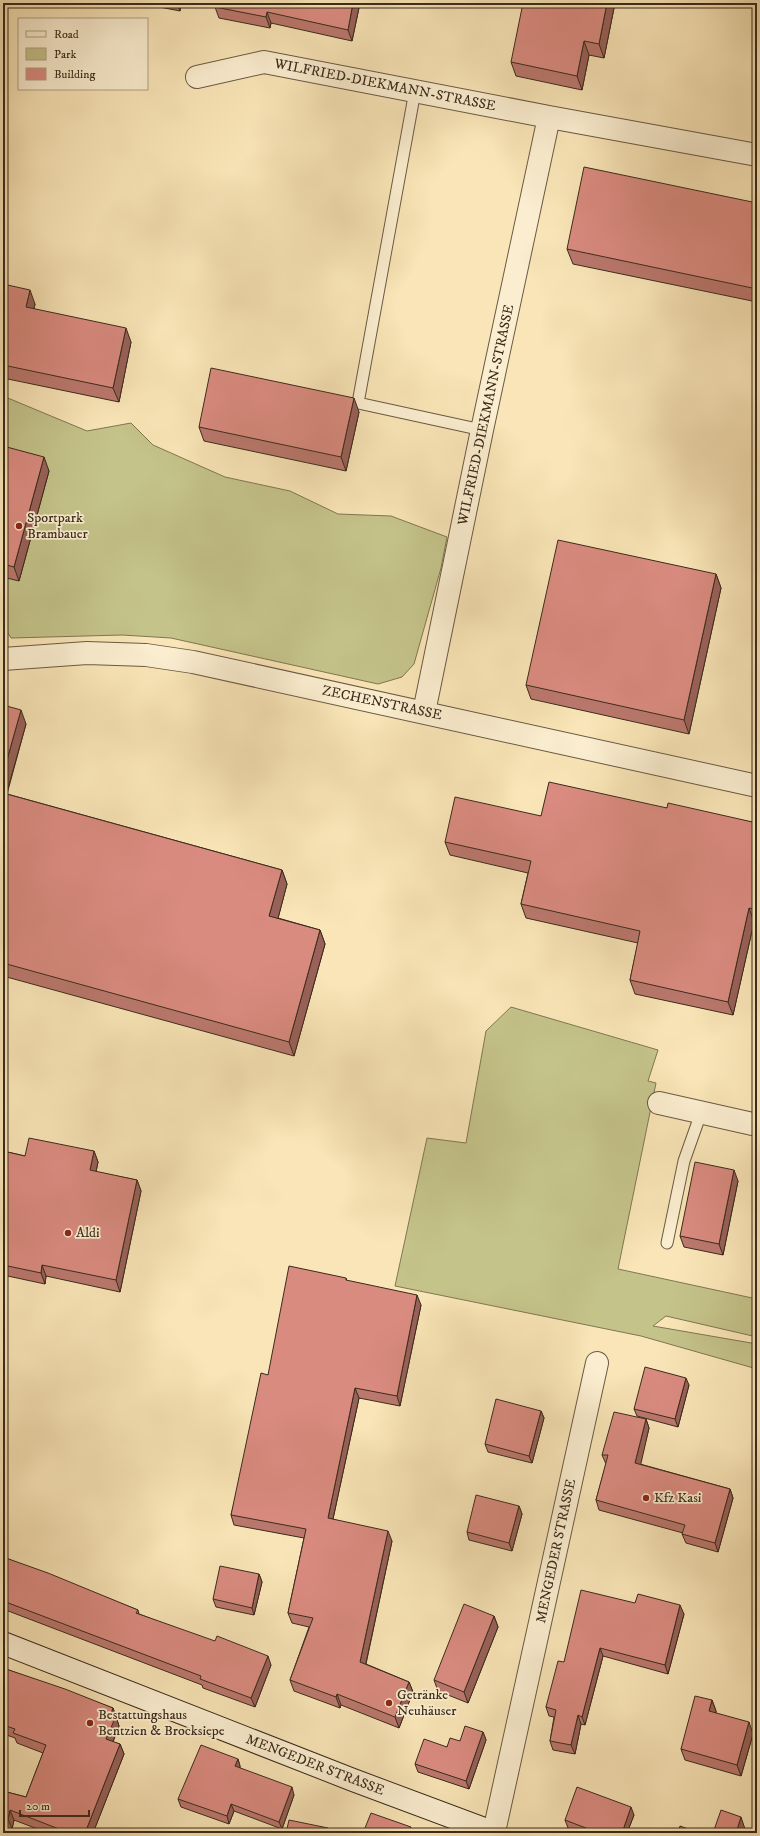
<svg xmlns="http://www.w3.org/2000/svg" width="760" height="1836" viewBox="0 0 760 1836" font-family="'IM FELL DW Pica',serif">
<rect width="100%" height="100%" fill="#f9e5b7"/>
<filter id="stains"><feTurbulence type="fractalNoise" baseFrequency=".005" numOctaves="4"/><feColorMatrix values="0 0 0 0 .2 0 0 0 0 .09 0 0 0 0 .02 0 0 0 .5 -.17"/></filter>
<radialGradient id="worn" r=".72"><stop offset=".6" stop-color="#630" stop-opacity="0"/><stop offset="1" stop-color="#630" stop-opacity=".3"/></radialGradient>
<path fill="#c4c38a" stroke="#7f7752" d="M3,396L87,431L131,423L153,445L225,477L290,491L338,514L391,516L447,537L441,568L414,664L402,677L378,684L171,638L122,635L11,638L3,625Z
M511,1007L658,1050L648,1081L656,1083L618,1269L757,1299V1337L666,1316L653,1326L757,1344V1369L641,1336L395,1286L427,1138L466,1143L486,1031Z"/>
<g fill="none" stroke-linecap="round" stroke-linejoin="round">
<defs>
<path id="service" d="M415,91L358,403L482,430
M667,1243L684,1161L701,1113"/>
<path id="minor" d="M197,77L264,62L549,117
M3,659L87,653L146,655L193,662L757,786
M424,712L482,430L549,117L757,155
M659,1103L757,1125
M494,1832L597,1363"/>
<path id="secondary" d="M3,1643L353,1780L495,1833"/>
</defs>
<use href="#service" stroke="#6a5a42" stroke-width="13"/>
<use href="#minor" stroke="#6a5a42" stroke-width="24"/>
<use href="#secondary" stroke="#3a2b1b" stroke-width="24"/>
<use href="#service" stroke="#fbeed0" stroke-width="11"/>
<use href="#minor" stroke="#fbeed0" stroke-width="22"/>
<use href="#secondary" stroke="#fbeed0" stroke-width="22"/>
</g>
<path fill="#bb786e" stroke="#3a2b1b" d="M139,3H181L180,11Z
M216,3H378L377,7L360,3L352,41L271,23L270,28L219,18L215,7Z
M615,3L604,58L589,55L582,90L516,76L511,62Z
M757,203V302L573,264L567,249Z
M3,284L35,304L34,309L131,342L119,402L3,378Z
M359,412L346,471L204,441L199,427Z
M3,446L49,471L19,581L3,577Z
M716,574L721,588L689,734L531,699L526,685Z
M3,705L26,724L7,794L282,870L287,884L278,918L320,930L325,944L294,1056L3,976Z
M667,808L757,823V923L754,922L733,1015L635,994L630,980L638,943L526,918L521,904L528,873L450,855L445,842L541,816Z
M3,1151L25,1156L94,1151L98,1162L96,1172L137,1180L141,1191L120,1292L46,1276L45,1284L3,1275Z
M738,1181L723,1255L684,1247L680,1236Z
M346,1278L347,1281L421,1305L400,1406L359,1398L333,1519L392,1541L366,1664L409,1682L413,1692L399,1728L341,1705L340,1708L294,1691L290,1680L309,1627L292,1623L288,1613L304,1538L234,1525L231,1515L268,1375Z
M689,1385L678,1427L637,1416L634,1409Z
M541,1411L544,1418L532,1463L488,1452L485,1444Z
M646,1419L649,1428L640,1464L730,1489L733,1498L718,1552L686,1543L682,1534L683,1533L599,1510L596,1500L606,1464L602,1455Z
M519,1506L522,1514L512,1551L469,1540L467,1532Z
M3,1557L138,1610L139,1614L271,1665L255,1707L203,1688L202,1685L3,1609Z
M259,1574L262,1582L254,1615L216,1607L213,1599Z
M635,1603L684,1614L668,1674L603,1656L585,1725L581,1724L575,1754L553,1750L550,1741L554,1717L549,1716L546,1707L564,1662Z
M494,1616L498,1627L468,1703L438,1691L434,1680Z
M3,1668L113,1708L119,1726L113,1742L120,1744L124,1754L93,1833H48L14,1820L12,1829L3,1827V1791L26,1797L43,1753L17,1743L15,1738L4,1734L3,1731V1716L5,1711H3Z
M712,1700L716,1711V1713L753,1734L741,1776L685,1760L681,1749Z
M483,1732L486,1740L469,1789L418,1772L415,1764L447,1747L460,1741Z
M238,1759L240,1766V1768L294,1795L282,1829L234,1811L229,1824L181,1807L178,1799Z
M634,1815L627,1833H581L568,1828L565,1820Z"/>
<path fill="#99615a" stroke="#3a2b1b" d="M177,3H181L180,11Z
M353,3H360L352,41L348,30Z
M375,3H378L377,7Z
M607,3H615L604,58L599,44Z
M267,12L271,23L270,28L266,17Z
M584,41L589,55L582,90L577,76Z
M30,290L35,304L31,321L26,307Z
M126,328L131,342L119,402L113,388Z
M354,398L359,412L346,471L341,457Z
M44,457L49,471L19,581L14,567Z
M716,574L721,588L689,734L684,720Z
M21,710L26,724L3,806V774Z
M282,870L287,884L275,930L269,916Z
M749,908L754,922L733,1015L728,1002Z
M320,930L325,944L294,1056L289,1042Z
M94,1151L98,1162L94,1181L90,1170Z
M734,1170L738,1181L723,1255L719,1244Z
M137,1180L141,1191L120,1292L116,1280Z
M42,1265L46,1276L45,1284L41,1273Z
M417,1295L421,1305L400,1406L397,1396Z
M686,1378L689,1385L678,1427L675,1419Z
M355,1388L359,1398L331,1528L328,1518Z
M541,1411L544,1418L532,1463L529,1456Z
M646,1419L649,1428L639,1472L635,1463Z
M730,1489L733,1498L718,1552L715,1543Z
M519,1506L522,1514L512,1551L509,1543Z
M388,1531L392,1541L364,1672L360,1662Z
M259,1574L262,1582L254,1615L252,1608Z
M680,1605L684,1614L668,1674L665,1665Z
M494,1616L498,1627L468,1703L464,1692Z
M600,1648L603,1656L585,1725L582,1717Z
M268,1656L271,1665L255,1707L251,1698Z
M409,1682L413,1692L399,1728L395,1717Z
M337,1694L341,1705L340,1708L336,1697Z
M712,1700L716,1711L713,1722L709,1711Z
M113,1708L119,1726L110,1749L106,1739L111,1713Z
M578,1715L581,1724L575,1754L571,1745Z
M749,1722L753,1734L741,1776L737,1765Z
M483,1732L486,1740L469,1789L466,1781Z
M120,1744L124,1754L93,1833H85Z
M238,1759L240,1766L237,1774L235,1766Z
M292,1787L294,1795L282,1829L279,1822Z
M231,1804L234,1811L229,1824L227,1816Z
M631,1807L634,1815L627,1833H622Z
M10,1810L14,1820L12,1829L8,1819Z
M741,1817L745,1829L744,1833H736Z"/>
<path fill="#da8b80" stroke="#3a2b1b" d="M216,3H353L348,30L267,12L266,17L215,7Z
M523,3H607L599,44L584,41L577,76L511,62Z
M584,167L757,203V289L567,249Z
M3,284L30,290L26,307L126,328L113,388L3,365Z
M211,368L354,398L341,457L199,427Z
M3,446L44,457L14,567L3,564Z
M558,540L716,574L684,720L526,685Z
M3,705L21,710L3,774Z
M549,782L667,808L668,803L757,823V910L749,908L728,1002L630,980L640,931L521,904L531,861L445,842L455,797L541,816Z
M3,793L282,870L269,916L320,930L289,1042L3,963Z
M29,1138L94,1151L90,1170L137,1180L116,1280L42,1265L41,1273L3,1265V1151L25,1156Z
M695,1162L734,1170L719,1244L680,1236Z
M289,1266L346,1278V1280L417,1295L397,1396L355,1388L328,1518L388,1531L360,1662L409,1682L395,1717L337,1694L336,1697L290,1680L313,1618L288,1613L306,1529L231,1515L261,1373L268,1375Z
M645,1367L686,1378L675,1419L634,1409Z
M496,1399L541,1411L529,1456L485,1444Z
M614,1412L646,1419L635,1463L730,1489L715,1543L682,1534L685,1525L596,1500L608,1455H602Z
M476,1495L519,1506L509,1543L467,1532Z
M3,1557L48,1573L138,1610L136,1613L215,1641L217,1636L268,1656L251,1698L200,1679L201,1676L3,1601Z
M220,1566L259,1574L252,1608L213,1599Z
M581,1590L635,1603L638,1594L680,1605L665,1665L600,1648L582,1717L578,1715L571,1745L550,1741L556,1710L546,1707L558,1661L564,1662Z
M464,1604L494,1616L464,1692L434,1680Z
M3,1668L65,1689L113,1708L111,1713L116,1716L106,1739L120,1744L85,1833H58L59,1829L10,1810L8,1819L3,1818V1791L26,1797L46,1745L13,1733L15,1729L3,1725V1716L7,1703L3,1702Z
M695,1696L712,1700L709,1711L749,1722L737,1765L681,1749Z
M465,1726L483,1732L466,1781L415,1764L424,1739L447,1747L450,1738L460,1741Z
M201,1745L238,1759L235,1766L292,1787L279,1822L231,1804L227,1816L178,1799Z
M577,1787L631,1807L622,1833H599L565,1820Z
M721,1810L741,1817L736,1833H713Z
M371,1813L411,1827L410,1830L418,1833H363Z
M289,1820L328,1828L327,1833H286Z
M680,1826L699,1833H678Z"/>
<g fill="#8f2418" stroke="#fbeed0" stroke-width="1.5">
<circle cx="19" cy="526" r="4"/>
<circle cx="68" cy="1233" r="4"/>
<circle cx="646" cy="1498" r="4"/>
<circle cx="389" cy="1703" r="4"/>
<circle cx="90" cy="1723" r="4"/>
</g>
<g text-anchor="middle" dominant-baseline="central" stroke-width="3.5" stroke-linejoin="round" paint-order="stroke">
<g font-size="14" fill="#3a2b1b" stroke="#fbeed0">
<text transform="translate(385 85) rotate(11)">WILFRIED-DIEKMANN-STRASSE</text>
<text transform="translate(486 415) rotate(-78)">WILFRIED-DIEKMANN-STRASSE</text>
<text transform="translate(382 703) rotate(12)">ZECHENSTRASSE</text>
<text transform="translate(556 1551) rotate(-78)">MENGEDER STRASSE</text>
<text transform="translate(315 1765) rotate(21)">MENGEDER STRASSE</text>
</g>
<g font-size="14" fill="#3a2b1b" stroke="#fbeed0" text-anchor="start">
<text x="27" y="518">Sportpark<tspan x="27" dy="16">Brambauer</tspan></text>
<text x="76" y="1233">Aldi</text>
<text x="654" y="1498">Kfz Kasi</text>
<text x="397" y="1695">Getränke<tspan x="397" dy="16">Neuhäuser</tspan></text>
<text x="98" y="1715">Bestattungshaus<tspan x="98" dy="16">Bentzien &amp; Brocksiepe</tspan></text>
</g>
</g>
<rect width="760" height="1836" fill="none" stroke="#f9e5b7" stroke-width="16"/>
<rect x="4" y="4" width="752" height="1828" fill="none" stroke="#3a2b1b" stroke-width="2"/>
<rect x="8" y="8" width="744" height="1820" fill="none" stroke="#3a2b1b"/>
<rect x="18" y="18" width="130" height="72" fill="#fbeed0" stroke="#aea088"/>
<rect x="26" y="31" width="20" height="6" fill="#fbeed0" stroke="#aea088"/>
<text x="54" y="38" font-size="12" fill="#3a2b1b">Road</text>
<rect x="26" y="48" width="20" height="12" fill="#c4c38a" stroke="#aea088"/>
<text x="54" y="58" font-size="12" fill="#3a2b1b">Park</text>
<rect x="26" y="68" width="20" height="12" fill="#da8b80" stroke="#aea088"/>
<text x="54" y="78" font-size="12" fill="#3a2b1b">Building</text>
<path d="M20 1810v6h69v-6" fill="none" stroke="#3a2b1b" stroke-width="2"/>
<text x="26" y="1810" font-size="12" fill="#3a2b1b" stroke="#fbeed0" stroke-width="3" paint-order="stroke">20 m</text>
<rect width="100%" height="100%" filter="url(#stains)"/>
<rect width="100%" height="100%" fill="url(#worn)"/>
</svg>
